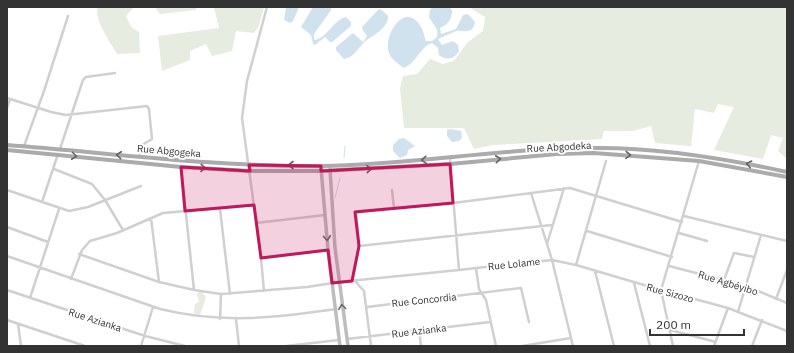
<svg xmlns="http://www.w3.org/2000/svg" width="794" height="353" viewBox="0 0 794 353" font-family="'IBM Plex Sans',sans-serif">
<rect width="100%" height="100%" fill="#fff"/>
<path fill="#e6ecdf" d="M98,7H134L126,16L131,27L139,32L140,53L117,54C111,43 93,19 98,7Z
M155,7H198L195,10L160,14Z
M214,7H264L259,26L254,33L236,31L232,51L212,56L206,44L190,51V60L162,71L158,36L219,28Z
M469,7H787V159L778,151L783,138L771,135L763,159L714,150L734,107L718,104L714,113L695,109L691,146L655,143L651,126L633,131H604L602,139L493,145L474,149L464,128H404L400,88L403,76L417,74L430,59L443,64L454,61L467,43L483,31L485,17Z
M199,292H202L206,297L200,315L194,313L195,304L199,302L197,294Z"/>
<path fill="#cfe2ee" d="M286,7H299L293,21L290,23L284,20Z
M313,7H331V10L314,34V40C327,39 333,20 346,17L351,22V26L332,42H330L325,37L315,45L313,44L311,35L301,27Z
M433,7H449L452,10C452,20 448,24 440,28L441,34L456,29L463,15L468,14L475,22C473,35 464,30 456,31L438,39L442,45L453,41L458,45L459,51C454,59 447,61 439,55L438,48L432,43C421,46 417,62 404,68C398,64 391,59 389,53C383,35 405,0 421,27C424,31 424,37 426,41H432L437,37C439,28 433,25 429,17L430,10Z
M379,9L383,11L388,16C389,26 375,35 368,39C359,45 356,57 344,59L336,50V47L353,33L363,42L367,36L363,31L362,27Z
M450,129L461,131L462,138L459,141L452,142L447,136V130Z
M404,138L415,146L408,150L407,155L400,158L393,151V145L399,139Z"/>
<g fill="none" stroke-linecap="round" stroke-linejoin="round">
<path stroke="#cfe2ee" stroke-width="1" d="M344,158L345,146
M335,198L340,178"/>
<path stroke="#d0d0d0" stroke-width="2.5" d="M7,98L51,112L66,115L147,106L149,109L152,139L142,145L139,157
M7,108L10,99
M24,146L44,91L68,16
M60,149L83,80L86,77L115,73
M450,158L459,270L476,268L479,289L486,300L496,346
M181,167L194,290
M54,169L92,184L105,200L123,230
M7,190L69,211L88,207L141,186
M392,190L394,208
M531,193L552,260L573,346
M42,202L58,154
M220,209L230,294
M684,216L787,241
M151,218L159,282
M256,223L325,215
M7,227L48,242
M587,231L672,257
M679,233L707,241
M547,244L564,188
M359,246L552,225
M79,254L159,282L194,290L221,294L307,287L339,282L459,270
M7,256L160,309C222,324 274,318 336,309
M261,258L328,250
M576,265L606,161
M669,266L746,286L787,303
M476,268L552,260L576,265L661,290L728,308L787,331
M595,271L614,346
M71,279L82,250L90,241L117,233L163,213L254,205
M724,280L734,253L754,257
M352,281L359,246L356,212L359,211L453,203L570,188L682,222
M355,281L364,291L371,346
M634,283L650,346
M7,290L145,336L185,346
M264,291L261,258L242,118L247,81L267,7
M30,298L59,209
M776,299L787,270
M367,307L521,288L529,322
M738,312L761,235
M220,319L221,294
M236,319L239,346
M7,320L85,346
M18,324L21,346
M670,330L716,342
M419,331L421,346
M347,339L490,322
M141,346L153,307
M286,346L339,340
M522,346L571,338
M673,346L661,290L699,161
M714,346L728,308
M752,346L762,320"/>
<path stroke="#bdbdbd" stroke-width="3.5" d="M321,168L328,250L340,346
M330,169L335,248L348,346"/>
<path stroke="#ababab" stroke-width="4" d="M7,145C112,153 216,167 321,166C412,165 501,148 592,148C657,147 723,158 787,172
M7,150L181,167L250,171H321L450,164L557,154L594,153L699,161L787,177"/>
</g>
<defs><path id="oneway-chevron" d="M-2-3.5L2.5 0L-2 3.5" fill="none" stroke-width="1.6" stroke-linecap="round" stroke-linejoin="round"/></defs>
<g stroke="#636363">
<use href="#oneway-chevron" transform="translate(119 155) rotate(-174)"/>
<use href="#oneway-chevron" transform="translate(628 155) rotate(3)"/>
<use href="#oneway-chevron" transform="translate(74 156) rotate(7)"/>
<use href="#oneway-chevron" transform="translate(498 159) rotate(-6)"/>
<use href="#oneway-chevron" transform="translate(424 160) rotate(176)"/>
<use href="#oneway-chevron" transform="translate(749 164) rotate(-168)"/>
<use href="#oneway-chevron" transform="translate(291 165) rotate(-180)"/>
<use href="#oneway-chevron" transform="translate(203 168) rotate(3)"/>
<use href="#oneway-chevron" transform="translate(369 169) rotate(-3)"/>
</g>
<g stroke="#6a6a6a">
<use href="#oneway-chevron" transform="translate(327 238) rotate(85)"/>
<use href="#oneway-chevron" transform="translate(342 307) rotate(-98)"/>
</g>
<path fill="#c2185b" fill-opacity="0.2" stroke="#c2185b" stroke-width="3" stroke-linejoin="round" d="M450,164L453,203L355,212L359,246L352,281L332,283L328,250L261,258L254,205L185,211L181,167L250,171L249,165L321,166V171Z"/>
<g text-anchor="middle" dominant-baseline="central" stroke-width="4" stroke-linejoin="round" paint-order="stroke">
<g font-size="10" fill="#333" stroke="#fff">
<text transform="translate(559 147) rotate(-3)">Rue Abgodeka</text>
<text transform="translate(169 151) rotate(5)">Rue Abgogeka</text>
<text transform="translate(514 264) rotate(-6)">Rue Lolame</text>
<text transform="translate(728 283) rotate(17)">Rue Agbéyibo</text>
<text transform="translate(670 293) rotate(15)">Rue Sizozo</text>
<text transform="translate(424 300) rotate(-6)">Rue Concordia</text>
<text transform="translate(95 320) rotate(18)">Rue Azianka</text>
<text transform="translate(419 331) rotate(-7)">Rue Azianka</text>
</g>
</g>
<rect width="794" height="353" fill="none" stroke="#333333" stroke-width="16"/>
<path d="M650 329v6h94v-6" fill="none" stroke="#333333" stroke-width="2"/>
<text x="656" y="329" font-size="12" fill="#333333" stroke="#ffffff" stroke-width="3" paint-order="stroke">200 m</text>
</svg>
